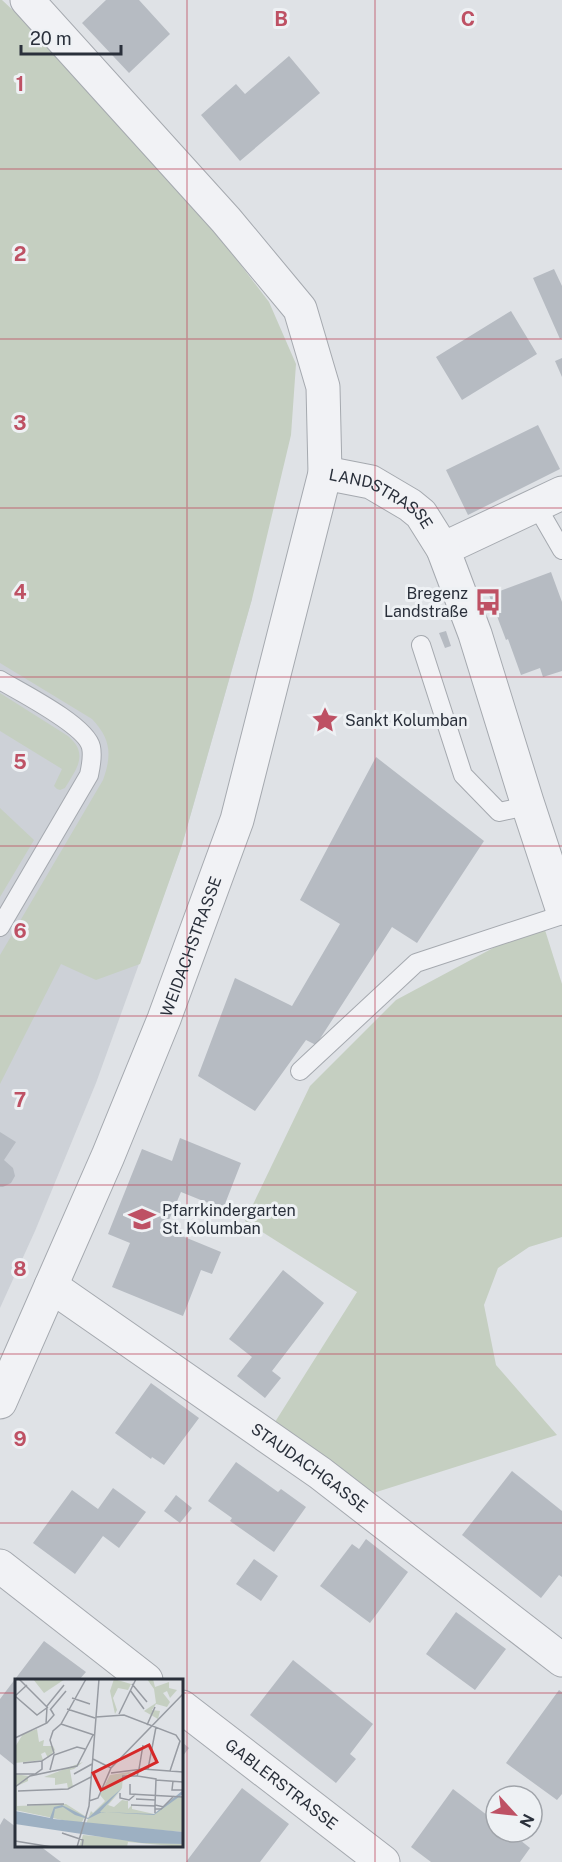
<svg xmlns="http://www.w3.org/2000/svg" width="562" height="1862" viewBox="0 0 562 1862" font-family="'Public Sans',sans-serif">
<rect width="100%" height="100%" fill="#dfe2e6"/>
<path fill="#cdd1d7" d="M0,449L252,599L182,845L96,1083L35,1231L0,1308Z"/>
<path fill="#c5cfc1" d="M0,0H2L86,79L190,198L269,302L296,364L291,435L252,599L182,845L140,964L96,980L61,964L0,1084V955L103,780C112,755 111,739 92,719L0,663Z
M0,693L68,736C89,754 77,768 65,788L60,790L57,789L54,786L62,769L0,731Z
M0,808L34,840L0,897Z
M545,930L562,984V1237L529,1247L498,1268L484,1305L496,1365L557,1435L367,1495L275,1422L357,1292L245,1221L310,1086L396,1000L508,940Z"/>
<path fill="#b6bbc2" d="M106,0H139L170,34L129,73L82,23Z
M289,56L320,93L240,161L201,115L236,84L245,94Z
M554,269L562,286V338L560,339L533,278Z
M511,311L537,354L462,400L436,357Z
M562,358V377L555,361Z
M538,425L560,469L468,515L446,470Z
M551,572L562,602V671L543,677L540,668L521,675L508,639L506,640L489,595Z
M446,631L451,646L445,648L439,633Z
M376,757L484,841L417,943L392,927L316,1045L306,1040L255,1111L198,1076L235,978L292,1006L340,924L300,900Z
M0,1132L16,1142L4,1160L13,1168L15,1176L11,1183L3,1187H0Z
M180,1138L241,1163L223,1209L181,1192L165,1229L221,1252L212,1274L201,1270L183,1316L112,1287L130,1243L108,1234L142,1149L172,1161Z
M283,1270L324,1303L272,1371L281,1378L265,1398L237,1376L252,1357L229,1339Z
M151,1383L199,1418L164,1465L152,1457L151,1459L115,1433Z
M236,1462L278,1492L281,1489L306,1507L274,1552L230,1521L232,1518L208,1501Z
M512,1471L562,1511V1577L559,1575L541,1598L462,1535Z
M113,1488L146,1512L119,1548L103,1536L75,1574L33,1543L72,1490L98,1509Z
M176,1495L192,1508L180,1523L164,1511Z
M366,1539L408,1572L370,1623L320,1586L352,1544L359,1549Z
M254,1559L278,1576L261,1601L236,1584Z
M456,1612L506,1649L475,1690L426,1654Z
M44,1641L86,1672L79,1680H16V1764L15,1766L0,1754V1699Z
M293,1660L373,1724L350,1754L356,1759L336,1783L250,1715Z
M559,1690L562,1692V1794L557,1800L506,1763Z
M182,1742L189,1748L182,1757Z
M242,1788L289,1824L260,1862H186Z
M453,1789L496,1822V1832H510L530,1848L520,1862H431L411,1847Z
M4,1818L16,1827V1846H40L61,1862H0V1825Z"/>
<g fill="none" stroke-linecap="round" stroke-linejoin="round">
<defs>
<path id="service" d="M536,505L562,550
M421,645L463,775L499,812L513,809L527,802
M0,680C20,692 86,725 91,747C93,756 91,766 89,775L0,927
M300,1071L416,963L562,915"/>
<g id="minor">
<path d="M443,549L562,493"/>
<path id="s1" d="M51,1286L320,1473L562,1660"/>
<path d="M0,1566L146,1680"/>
<path id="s2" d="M182,1707L383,1862"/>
</g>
<g id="tertiary">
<path id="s3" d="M325,473L371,482L410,505L421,514L443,549L475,634L527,802L562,908"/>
<path id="s4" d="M0,1402L108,1156L164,1019L237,820L325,473L323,387L300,309L226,220L27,0"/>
</g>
</defs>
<use href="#service" stroke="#a5a9af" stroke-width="20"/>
<use href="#minor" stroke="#a5a9af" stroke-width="35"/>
<use href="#tertiary" stroke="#a5a9af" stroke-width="35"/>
<use href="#service" stroke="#f1f2f5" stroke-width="18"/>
<use href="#minor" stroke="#f1f2f5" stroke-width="33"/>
<use href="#tertiary" stroke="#f1f2f5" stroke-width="33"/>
</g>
<path fill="none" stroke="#be5164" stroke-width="1.5" stroke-opacity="0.55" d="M187,0V1862M375,0V1862M0,169H562M0,339H562M0,508H562M0,677H562M0,846H562M0,1016H562M0,1185H562M0,1354H562M0,1523H562M0,1693H16M182,1693H562"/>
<defs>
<symbol id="bus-bare" viewBox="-9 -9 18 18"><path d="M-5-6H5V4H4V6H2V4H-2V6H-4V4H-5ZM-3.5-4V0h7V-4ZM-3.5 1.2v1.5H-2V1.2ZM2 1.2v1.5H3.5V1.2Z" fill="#be5164" stroke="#eef1f4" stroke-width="2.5" paint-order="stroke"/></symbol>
<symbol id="sight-bare" viewBox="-9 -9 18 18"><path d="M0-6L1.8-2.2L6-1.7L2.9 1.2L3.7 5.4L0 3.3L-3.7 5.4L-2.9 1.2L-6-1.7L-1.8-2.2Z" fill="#be5164" stroke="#eef1f4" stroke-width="2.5" paint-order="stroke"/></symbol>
<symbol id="school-bare" viewBox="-9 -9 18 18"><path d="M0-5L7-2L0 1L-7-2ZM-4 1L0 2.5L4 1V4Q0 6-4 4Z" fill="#be5164" stroke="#eef1f4" stroke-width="2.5" paint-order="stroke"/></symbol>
</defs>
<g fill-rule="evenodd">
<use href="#bus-bare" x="469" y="583" width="38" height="38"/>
<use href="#sight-bare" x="306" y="701" width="38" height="38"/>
<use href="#school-bare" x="123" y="1200" width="38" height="38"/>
</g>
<g text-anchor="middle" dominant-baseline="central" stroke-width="6" stroke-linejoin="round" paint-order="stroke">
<g font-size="16" fill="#2a303b" stroke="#eef1f4">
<text stroke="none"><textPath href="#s3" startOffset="63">LANDSTRASSE</textPath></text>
<text stroke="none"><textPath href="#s4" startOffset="494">WEIDACHSTRASSE</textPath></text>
<text stroke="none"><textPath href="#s1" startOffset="316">STAUDACHGASSE</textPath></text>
<text stroke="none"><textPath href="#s2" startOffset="126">GABLERSTRASSE</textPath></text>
</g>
<g font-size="16" fill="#2a303b" stroke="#eef1f4" text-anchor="start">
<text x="468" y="593" text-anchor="end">Bregenz<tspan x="468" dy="18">Landstraße</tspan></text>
<text x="345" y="720">Sankt Kolumban</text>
<text x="162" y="1210">Pfarrkindergarten<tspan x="162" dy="18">St. Kolumban</tspan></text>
</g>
</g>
<g transform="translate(15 1679)">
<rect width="168" height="168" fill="#dfe2e6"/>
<path d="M18,0H50L29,14ZM99,0L116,5L113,11L103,9L98,19L102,31L100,35L95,12ZM132,0H138L140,8L154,3V9L162,11L155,19L152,12L148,14L155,23L152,28L141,25L137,31L145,32L143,40L129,32L141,24L139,10ZM22,50L24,63L29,61L28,67H38L40,71L33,79L30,73L26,75L28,81L0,84V68L8,55ZM68,83L59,90L55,91L58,108L53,110L52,104L40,106V99L29,98ZM114,93L120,95L108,96L107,109L87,129L107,110L93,126L99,128L107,121L113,122V130L117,126V130L139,135L160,118H168V153L71,145L76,132L78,134L90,122L85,116L95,96ZM0,95L13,97V102L2,107V127L51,125L70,137L66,145L0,131ZM68,156L168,165V168L113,163L112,168H64Z" fill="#c5cfc1"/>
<path d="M107,109L85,133L139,135L167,112L168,115L139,136L87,133L73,140L60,136L48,128L40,130L38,140L168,153V165L127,164L0,145V132L35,139L39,128L47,126L73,139Z" fill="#9db0c2"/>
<path fill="none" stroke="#979ba2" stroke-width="1.5" d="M4,0L32,28L31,45M117,5L132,23M12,6L0,17L22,36L33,28M115,11L129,30M57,19L75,25M32,27L49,6M52,30L80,39M35,31L51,12M104,35L121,0M81,38L109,36L161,56L165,62L155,92M46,45L79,56M132,46L140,28M0,59L32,44L39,36L36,31M78,80L96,89M8,84L27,82M124,90L128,66M133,90L141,48M35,91L39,76L62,68L70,70M96,94L128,90L168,93M123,94L122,97L141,100L140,126L149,128M0,95H20L27,90V82L39,74L35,61L38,52L46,45L71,0M59,95L77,85M141,101L168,103M107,102L108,97H122M158,102L157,111H168M115,105V115L168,118M0,108L15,97L62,87L78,56M3,112L53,110L76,98M105,114V119L114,121L121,115M121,120L140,121M74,122L83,119L96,89L168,15M12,126L49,125M116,126L140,127V134M140,130H146L159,117M47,154L68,161L67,168M0,162L37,168M62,168L74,127L84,0"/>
<path fill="#d62828" fill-opacity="0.15" stroke="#d62828" stroke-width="3" d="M134,66L142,83L86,111L78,94Z"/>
<rect width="168" height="168" fill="none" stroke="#2a303b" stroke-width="3"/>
</g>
<g font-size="20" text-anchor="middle" font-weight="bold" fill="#be5164" stroke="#eef1f4" stroke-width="6" stroke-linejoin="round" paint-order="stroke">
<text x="281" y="26">B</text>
<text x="468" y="26">C</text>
<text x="20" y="91">1</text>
<text x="20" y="261">2</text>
<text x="20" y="430">3</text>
<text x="20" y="599">4</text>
<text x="20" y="769">5</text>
<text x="20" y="938">6</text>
<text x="20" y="1107">7</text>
<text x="20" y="1276">8</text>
<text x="20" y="1446">9</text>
</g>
<g transform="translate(514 1814) rotate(117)"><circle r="28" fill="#eef1f4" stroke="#a0a4aa" stroke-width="1.5"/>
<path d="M0-4.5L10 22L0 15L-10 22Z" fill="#be5164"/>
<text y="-9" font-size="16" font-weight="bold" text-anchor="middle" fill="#2a303b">N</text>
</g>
<path d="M21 45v9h100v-9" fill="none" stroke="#2a303b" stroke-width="3"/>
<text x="30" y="45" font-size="18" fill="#2a303b" stroke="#eef1f4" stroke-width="4.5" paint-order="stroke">20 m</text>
</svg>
